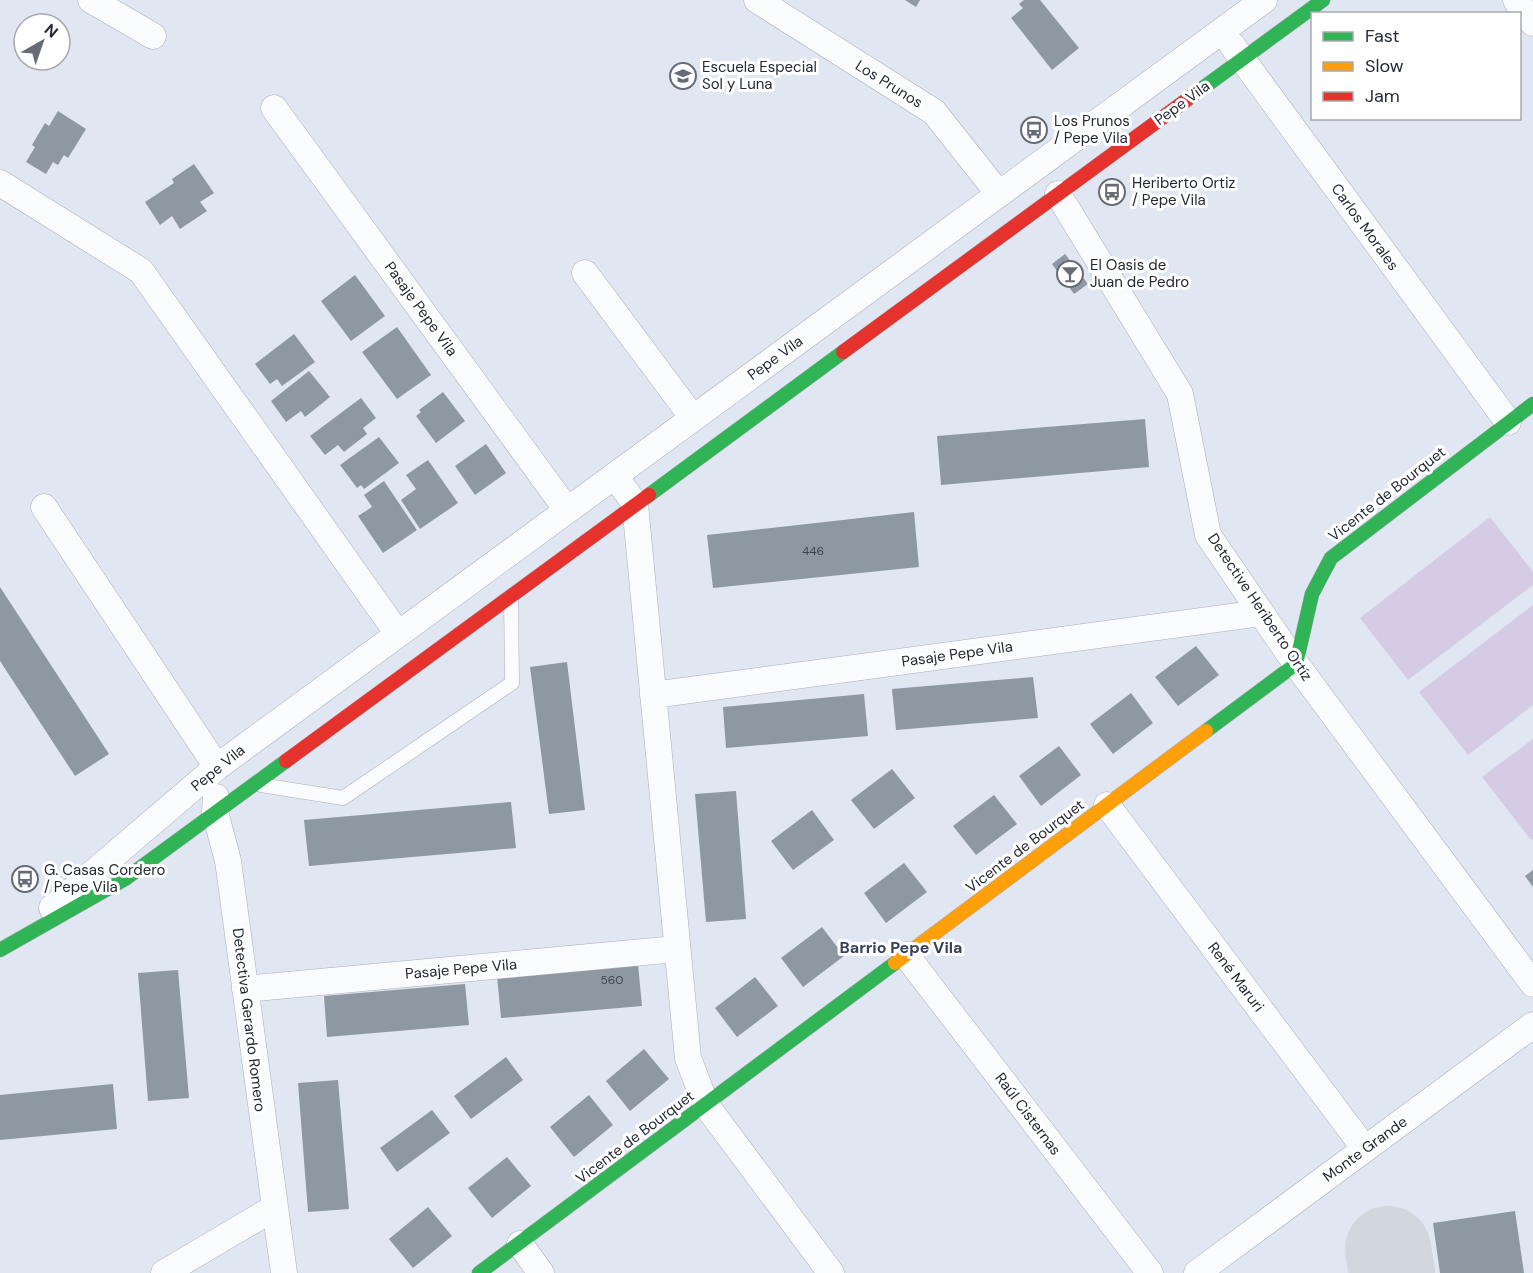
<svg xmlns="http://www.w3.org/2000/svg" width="1533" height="1273" viewBox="0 0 1533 1273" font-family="'DM Sans',sans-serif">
<rect width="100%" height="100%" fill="#e0e6f2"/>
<path fill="#d5cbe5" d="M1490,517L1533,572V585L1408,680L1360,618Z
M1533,605V705L1468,755L1419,692Z
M1533,739V839L1531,840L1482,777Z"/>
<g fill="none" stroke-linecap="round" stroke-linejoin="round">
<path stroke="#d2d6dd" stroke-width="86" d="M1388,1249L1392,1273"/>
</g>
<path fill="#8e98a3" d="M905,0H920L916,7Z
M1024,0H1040L1079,48L1052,70L1011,18L1023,8L1019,4Z
M58,111L86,129L68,158L64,155L58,165L53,162L46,174L26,162L35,147L32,145L45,123L49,126Z
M194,164L214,193L200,202L207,211L180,229L172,216L160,225L145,202L174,183L172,179Z
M1065,254L1088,284L1074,294L1052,264Z
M355,275L385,316L351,341L321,301Z
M397,327L431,375L397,399L362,352Z
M294,334L315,362L282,386L277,379L270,384L255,364Z
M309,371L330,397L305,417L301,411L286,422L271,401Z
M443,392L465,421L436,443L416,416L421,412L419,410Z
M361,398L376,418L363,428L367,434L344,452L338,445L325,455L310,436Z
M1145,419L1149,467L941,485L937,436Z
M379,437L399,463L364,489L361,485L357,488L340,465Z
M486,444L506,473L475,495L455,466Z
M428,460L458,503L420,529L401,500L416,489L406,475Z
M384,481L417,530L383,553L358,516L372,507L364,495Z
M914,512L919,567L713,588L707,535Z
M0,587L109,754L75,776L0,661Z
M1196,646L1219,675L1178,706L1155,677Z
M567,662L585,810L549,814L530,667Z
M1033,677L1038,718L896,730L892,689Z
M1131,693L1153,723L1113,754L1090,724Z
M864,694L868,736L726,748L723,707Z
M1059,746L1081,775L1041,806L1019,776Z
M892,769L915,798L874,829L851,800Z
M736,791L746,919L706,922L695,794Z
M994,795L1017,824L976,855L953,826Z
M511,802L516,848L309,866L304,820Z
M812,810L834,840L793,870L771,841Z
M904,863L927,892L886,923L864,893Z
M1533,870V887L1525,876Z
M822,927L844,956L803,987L781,958Z
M638,964L642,1006L501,1018L497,976Z
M178,970L189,1098L148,1101L138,973Z
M755,977L778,1006L737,1037L715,1008Z
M465,984L469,1025L327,1037L324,996Z
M644,1049L669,1079L630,1111L606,1081Z
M506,1057L523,1080L471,1119L454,1096Z
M338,1080L349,1209L308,1212L298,1083Z
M113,1084L117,1129L0,1140V1095Z
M589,1095L613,1125L574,1157L550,1127Z
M432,1110L450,1133L397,1172L380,1148Z
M507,1157L531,1186L492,1218L468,1188Z
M428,1207L452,1236L413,1268L389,1239Z
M1515,1211L1524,1273H1440L1433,1223Z"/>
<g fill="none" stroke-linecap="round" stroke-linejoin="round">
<defs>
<path id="lane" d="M261,785L343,798L512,683L511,597"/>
<path id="street" d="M91,0L153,36
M757,0L934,112L999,194
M1516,0L1533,23
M1232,45L1508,422
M274,108L567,510
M0,183L141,271L398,634
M1058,194L1180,394L1208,535L1296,664L1533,984
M585,273L693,418
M615,476L635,504L688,1058L706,1105L831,1273
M44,507L217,767
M653,695L1261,613
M216,797L215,812L228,861L284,1273
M1107,805L1365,1149
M52,908L217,767L1264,0
M906,955L1150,1273
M245,989L676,949
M520,1244L541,1273
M164,1273L274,1208
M1197,1273L1533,1025"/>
<path id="fast" d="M1196,93L1323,0
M649,495L843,352
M1206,731L1296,664L1312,594L1331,558L1533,404
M0,950L125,879L286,761
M479,1273L895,963"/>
<path id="slow" d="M895,963L1206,731"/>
<path id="jam" d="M843,352L1196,93
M286,761L649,495"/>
</defs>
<use href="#lane" stroke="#aaaeb9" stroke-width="15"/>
<use href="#street" stroke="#aaaeb9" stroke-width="27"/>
<use href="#fast" stroke="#aaaeb9" stroke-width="15"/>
<use href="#slow" stroke="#aaaeb9" stroke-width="15"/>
<use href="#jam" stroke="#aaaeb9" stroke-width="15"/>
<use href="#lane" stroke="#fafbfd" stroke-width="14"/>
<use href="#street" stroke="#fafbfd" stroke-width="26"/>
<use href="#fast" stroke="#30b455" stroke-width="14"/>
<use href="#slow" stroke="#ff9f0a" stroke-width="14"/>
<use href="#jam" stroke="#e5322d" stroke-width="14"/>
</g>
<defs>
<symbol id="school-ring" viewBox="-11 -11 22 22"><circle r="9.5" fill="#fff" stroke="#666b76" stroke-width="1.5"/><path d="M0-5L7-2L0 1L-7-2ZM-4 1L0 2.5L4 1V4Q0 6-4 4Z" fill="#666b76"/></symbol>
<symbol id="bus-ring" viewBox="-11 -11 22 22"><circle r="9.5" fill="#fff" stroke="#666b76" stroke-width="1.5"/><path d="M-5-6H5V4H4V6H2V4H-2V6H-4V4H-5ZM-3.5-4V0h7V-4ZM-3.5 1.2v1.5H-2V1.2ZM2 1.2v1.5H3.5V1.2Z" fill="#666b76"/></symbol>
<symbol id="bar-ring" viewBox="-11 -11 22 22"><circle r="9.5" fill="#fff" stroke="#666b76" stroke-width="1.5"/><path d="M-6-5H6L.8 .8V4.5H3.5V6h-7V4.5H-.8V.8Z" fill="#666b76"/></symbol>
</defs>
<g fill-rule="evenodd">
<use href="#school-ring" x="668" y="61" width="30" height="30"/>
<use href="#bus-ring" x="1019" y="115" width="30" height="30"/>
<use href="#bus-ring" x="1097" y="177" width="30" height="30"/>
<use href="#bar-ring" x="1055" y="259" width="30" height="30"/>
<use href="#bus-ring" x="10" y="864" width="30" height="30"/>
</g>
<g text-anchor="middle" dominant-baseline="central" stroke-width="6" stroke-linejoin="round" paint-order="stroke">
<g font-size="12" fill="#3f4550">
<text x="813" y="551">446</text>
<text x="612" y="980">560</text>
</g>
<g font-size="15" fill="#252934" stroke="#fff" text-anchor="start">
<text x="702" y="67">Escuela Especial<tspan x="702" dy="17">Sol y Luna</tspan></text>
<text x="1054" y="121">Los Prunos<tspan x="1054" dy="17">/ Pepe Vila</tspan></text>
<text x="1132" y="183">Heriberto Ortiz<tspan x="1132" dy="17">/ Pepe Vila</tspan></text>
<text x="1090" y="265">El Oasis de<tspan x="1090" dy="17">Juan de Pedro</tspan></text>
<text x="44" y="870">G. Casas Cordero<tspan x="44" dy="17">/ Pepe Vila</tspan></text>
</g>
<g font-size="15" fill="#252934" stroke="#fff">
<text transform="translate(889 84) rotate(32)">Los Prunos</text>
<text transform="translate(1182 103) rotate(-36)">Pepe Vila</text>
<text transform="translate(1365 227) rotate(54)">Carlos Morales</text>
<text transform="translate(421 309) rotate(54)">Pasaje Pepe Vila</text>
<text transform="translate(775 358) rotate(-36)">Pepe Vila</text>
<text transform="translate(1387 494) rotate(-38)">Vicente de Bourquet</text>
<text transform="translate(1260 607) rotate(56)">Detective Heriberto Ortíz</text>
<text transform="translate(957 654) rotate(-8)">Pasaje Pepe Vila</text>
<text transform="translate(218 768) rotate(-39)">Pepe Vila</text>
<text transform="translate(1025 846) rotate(-37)">Vicente de Bourquet</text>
<text transform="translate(461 969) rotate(-5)">Pasaje Pepe Vila</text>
<text transform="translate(1236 977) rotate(53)">René Maruri</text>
<text transform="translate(249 1020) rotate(83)">Detectiva Gerardo Romero</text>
<text transform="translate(1028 1114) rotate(53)">Raúl Cisternas</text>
<text transform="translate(635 1137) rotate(-37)">Vicente de Bourquet</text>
<text transform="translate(1365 1149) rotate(-36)">Monte Grande</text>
</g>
<g font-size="16" font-weight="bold" fill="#374159" stroke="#fff">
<text x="901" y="947">Barrio Pepe Vila</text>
</g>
</g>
<rect x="1311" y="12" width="210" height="108" fill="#ffffff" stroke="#a8a9ae" stroke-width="1.5"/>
<rect x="1323" y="32" width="30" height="9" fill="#30b455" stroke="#a8a9ae" stroke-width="1.5"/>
<text x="1365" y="42" font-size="18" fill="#252934">Fast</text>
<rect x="1323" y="62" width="30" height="9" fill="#ff9f0a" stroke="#a8a9ae" stroke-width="1.5"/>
<text x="1365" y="72" font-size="18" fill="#252934">Slow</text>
<rect x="1323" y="92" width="30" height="9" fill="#e5322d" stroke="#a8a9ae" stroke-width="1.5"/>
<text x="1365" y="102" font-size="18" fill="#252934">Jam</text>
<g transform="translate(42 42) rotate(40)"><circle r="28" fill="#ffffff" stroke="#a8a9ae" stroke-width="1.5"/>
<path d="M0-4.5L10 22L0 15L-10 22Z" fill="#666b76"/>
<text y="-9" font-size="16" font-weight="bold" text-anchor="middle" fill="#252934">N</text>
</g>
</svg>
